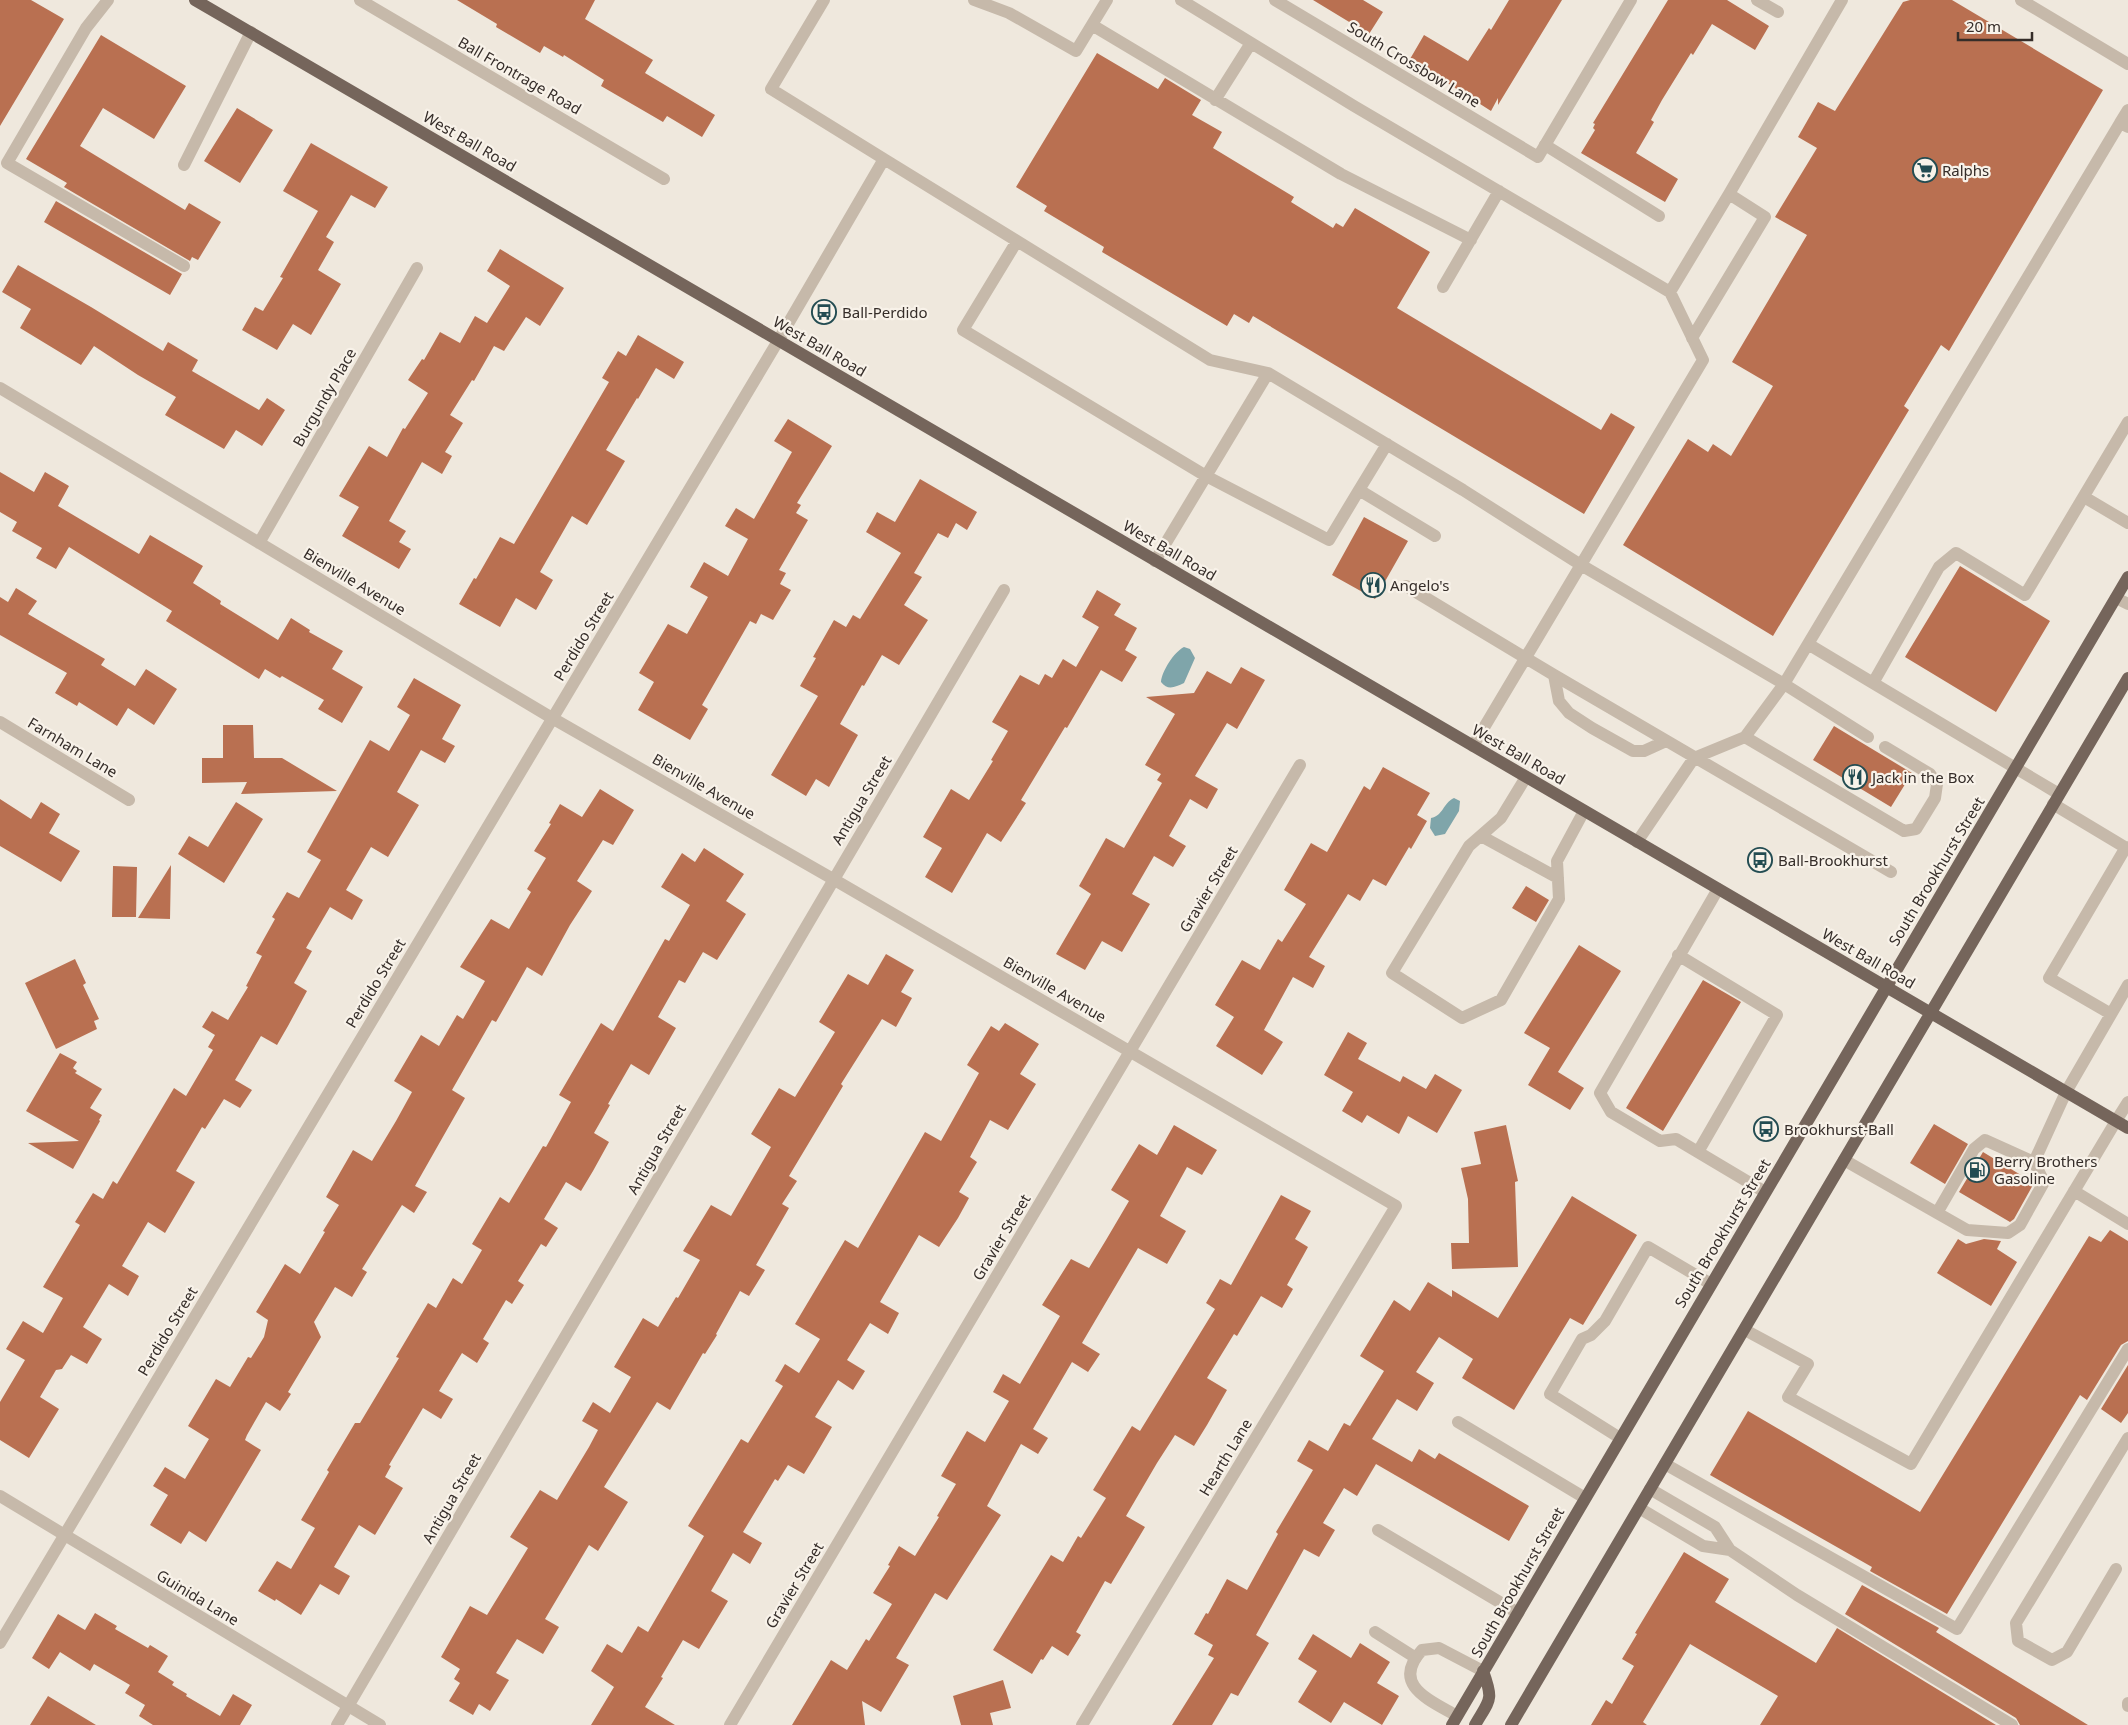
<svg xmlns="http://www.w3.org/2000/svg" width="2128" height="1725" viewBox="0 0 2128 1725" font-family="'Noto Sans',sans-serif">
<rect width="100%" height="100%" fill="#efe8dd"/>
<path fill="#7fa5aa" d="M1184,647L1190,649L1195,658L1184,683C1175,687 1168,691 1161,682C1162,671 1174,652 1184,647Z
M1454,798L1460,801L1459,811L1445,834L1435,836L1430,828L1431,818C1443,816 1443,803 1454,798Z"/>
<path fill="#b97051" d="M0,0H31L64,19L0,126Z
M457,0H595L585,19L653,60L645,73L715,115L702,137L667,116L663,122L601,86L604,80L564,55L563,57L544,46L540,53L496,27L497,24Z
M1313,0H1363L1383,12L1369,34Z
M1509,0H1562L1498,105V98L1491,111L1410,59L1424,35L1468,61L1489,28L1491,30Z
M1668,0H1727L1769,26L1755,50L1712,24L1693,55L1691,53L1662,100L1651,120L1654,122L1636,153L1678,179L1665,202L1581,153L1595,130L1593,128L1595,124L1593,123Z
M1910,0H1952L2103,90L1949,351L1941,345L1904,406L1909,410L1773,636L1623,545L1688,439L1708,452L1713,444L1731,456L1773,386L1732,362L1807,235L1775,217L1817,148L1798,137L1818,102L1835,111L1903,2Z
M101,35L186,86L154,139L103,108L80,146L185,210L189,203L221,222L198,260L192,257L190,261L64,187L67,183L26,159Z
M1097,53L1158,89L1165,78L1201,100L1192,115L1222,132L1213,148L1294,197L1291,202L1333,228L1336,223L1343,227L1355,208L1430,252L1397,308L1601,430L1611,413L1635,427L1584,514L1253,316L1249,323L1234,314L1227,326L1102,252L1104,247L1044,211L1047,206L1016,187Z
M237,108L273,130L240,183L204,161Z
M311,143L388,187L375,208L351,195L326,237L334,242L318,270L341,284L311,335L293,324L277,350L242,330L255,307L263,311L283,278L280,277L318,211L283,191Z
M56,201L182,274L170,295L44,222Z
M500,249L564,288L540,326L526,317L504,351L494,346L474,381L472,380L450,415L463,423L445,452L452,456L442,474L422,462L389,521L406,531L399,542L411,549L399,569L342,536L359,507L339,496L369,446L387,457L403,428L405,429L428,393L408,380L422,359L424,360L440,332L460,343L475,316L487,323L510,286L487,271Z
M18,265L91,307L163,351L168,342L198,360L192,371L259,410L267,398L285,410L262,446L236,430L224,449L165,415L176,397L138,375L94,346L81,365L20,328L31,309L2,292Z
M638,335L684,362L674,379L656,368L638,399L637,398L606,450L625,461L587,525L572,516L540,572L553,580L536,610L516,598L500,627L459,604L474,578L476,579L500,537L514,544L609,382L602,378L618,351L626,356Z
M788,419L832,446L797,503L801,505L796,513L808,520L779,570L786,573L780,584L791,590L773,620L761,614L756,624L750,621L702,705L708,709L690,740L638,710L654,682L639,673L668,624L687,634L708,597L690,587L704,562L728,576L748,539L725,526L736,508L754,519L792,452L774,441Z
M0,472L34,492L45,472L69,486L58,506L139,554L150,535L203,566L193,583L221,601L220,604L278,640L291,618L310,630L309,632L343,651L332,669L363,687L342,723L318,709L324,700L282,676L280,678L265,669L259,679L166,621L172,611L69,547L56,569L36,558L42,548L12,531L17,522L0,512Z
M920,479L977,512L967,530L956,523L948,538L938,533L914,573L922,577L904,605L928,620L899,665L882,655L864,686L862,685L840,724L858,735L829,787L816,779L806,796L771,775L818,696L800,686L816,658L813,657L834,620L846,627L853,615L860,619L901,553L866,532L877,512L895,522Z
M1364,517L1408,541L1375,599L1332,575Z
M1960,566L2050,621L1996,712L1905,657Z
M16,588L37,601L28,614L105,659L101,665L135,686L146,669L177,689L154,725L128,708L117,726L79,702L77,706L55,693L67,673L0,635V597L8,602Z
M1097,590L1121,604L1114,615L1137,628L1125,650L1137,657L1122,682L1101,670L1067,728L1065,727L1021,800L1026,803L1001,842L987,833L952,893L925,877L942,848L923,837L951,789L969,800L993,761L991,760L1008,731L992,722L1020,675L1039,685L1045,674L1052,678L1063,659L1076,667L1099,627L1082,617Z
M1241,667L1265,680L1237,729L1227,723L1195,776L1218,789L1207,809L1190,799L1169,836L1186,846L1173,867L1154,856L1132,894L1150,904L1122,952L1102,941L1085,970L1056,954L1091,894L1079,886L1106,838L1124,848L1162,783L1157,780L1161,774L1145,765L1175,714L1146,697L1194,693L1207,671L1231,684Z
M414,678L461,705L442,739L455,746L445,763L421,750L397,792L419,805L388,857L371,847L346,890L363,900L352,920L330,907L306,948L312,951L294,983L307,991L288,1026L277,1045L261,1036L235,1080L252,1090L240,1108L224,1099L205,1129L202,1127L176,1171L195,1182L165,1233L148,1222L122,1266L139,1276L128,1296L109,1284L83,1327L102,1339L87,1364L71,1355L62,1369L56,1370L40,1397L59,1409L29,1458L0,1440V1402L25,1360L6,1349L23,1321L43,1333L63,1298L43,1287L80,1225L75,1222L93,1193L103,1199L113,1181L117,1184L174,1088L186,1096L213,1050L208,1047L215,1035L202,1027L212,1011L228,1020L248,987L246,986L262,956L256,953L275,919L272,917L287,892L299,898L321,860L307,852L370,740L389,751L410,715L397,707Z
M223,725H253L254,758H282L337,791L241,794L247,782L202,783V758H223Z
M1834,726L1912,773L1891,807L1813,760Z
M1383,767L1430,793L1417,815L1427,821L1411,849L1409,847L1386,886L1373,879L1360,901L1348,894L1309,957L1325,966L1313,988L1293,977L1264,1030L1283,1042L1262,1075L1216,1046L1234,1017L1215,1005L1242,960L1260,970L1278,939L1282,942L1306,904L1284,890L1311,843L1327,852L1364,786L1370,790Z
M600,789L634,810L613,845L603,840L577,881L592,891L570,925L542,976L527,967L496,1022L492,1020L452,1090L465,1098L415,1186L427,1192L414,1213L402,1205L362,1269L367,1272L352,1297L335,1287L314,1322L321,1337L288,1392L291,1394L280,1411L266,1402L247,1435L245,1440L261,1450L217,1524L206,1542L189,1531L181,1544L150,1525L168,1495L153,1486L165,1467L185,1479L209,1439L188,1426L216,1379L230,1387L248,1357L251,1358L264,1337L268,1320L256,1312L285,1264L300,1274L325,1232L323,1231L339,1205L326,1197L353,1150L372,1161L396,1121L412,1092L394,1081L421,1035L439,1046L457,1015L463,1019L485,981L460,967L491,919L509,929L531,892L527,889L546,858L534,851L551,824L549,823L560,804L582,817Z
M0,799L31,819L41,802L60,814L49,833L80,851L61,882L0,846Z
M236,802L263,819L224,883L178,854L189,836L208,847Z
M704,848L744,874L726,901L746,914L717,960L703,952L685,983L679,980L658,1017L676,1028L649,1075L631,1064L608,1104L610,1105L594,1133L609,1142L593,1171L581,1191L566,1182L544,1219L558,1228L546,1247L541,1244L518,1281L524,1285L512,1304L506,1300L483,1339L489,1343L477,1363L462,1353L439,1391L453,1399L441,1419L423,1408L389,1465L391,1466L385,1477L403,1488L375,1535L359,1525L334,1567L350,1576L339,1595L320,1584L301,1615L276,1599L275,1601L258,1591L277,1561L291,1569L315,1528L301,1520L329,1472L327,1470L355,1423H360L399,1358L396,1357L428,1303L436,1308L453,1278L462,1284L482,1250L472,1244L500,1197L509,1203L543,1146L546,1147L571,1102L559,1095L601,1023L613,1031L665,939L669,941L690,905L661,887L682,853L695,862Z
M171,865L170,919L138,918Z
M113,866L137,867L136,917H112Z
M1526,886L1549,900L1536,922L1512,908Z
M1579,945L1621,971L1558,1072L1584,1088L1570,1110L1528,1085L1550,1048L1524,1033Z
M886,954L914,970L901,992L912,998L896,1027L882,1019L841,1084L843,1086L789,1176L797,1181L782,1204L789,1208L756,1265L765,1270L749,1296L740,1291L716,1334L717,1335L705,1354L703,1353L670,1410L657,1402L604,1487L628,1502L598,1551L589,1545L545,1619L559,1627L543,1654L517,1639L496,1673L509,1680L490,1711L479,1704L473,1715L449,1701L460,1683L454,1679L460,1669L441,1657L470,1606L487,1615L528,1548L510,1537L540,1490L557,1500L589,1447L598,1430L582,1421L593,1402L610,1413L631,1377L614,1367L643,1318L658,1327L676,1297L678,1298L700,1260L683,1251L711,1205L731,1216L771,1147L751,1134L779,1088L795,1097L835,1032L819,1022L848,974L868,985Z
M75,959L86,983L83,985L99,1019L94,1021L97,1029L56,1049L25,983Z
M1703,980L1741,1002L1663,1131L1626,1108Z
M1005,1023L1039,1044L1020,1074L1036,1084L1008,1130L990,1120L970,1157L977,1162L959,1192L969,1198L958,1218L939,1247L919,1235L880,1302L899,1313L888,1334L870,1323L847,1360L865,1371L853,1390L838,1380L815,1417L832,1427L815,1456L804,1474L788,1465L778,1481L775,1479L743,1532L762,1543L750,1564L733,1553L711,1591L728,1601L699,1649L683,1640L661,1677L663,1678L645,1707L675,1725H591L614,1687L591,1671L607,1644L622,1653L638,1626L648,1632L704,1536L688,1526L741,1439L748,1443L783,1386L775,1381L785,1364L799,1373L820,1339L795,1324L845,1240L858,1248L925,1132L941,1141L979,1073L967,1065L991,1026L999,1031Z
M1348,1032L1367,1043L1358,1059L1400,1082L1403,1076L1426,1089L1435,1074L1462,1090L1437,1133L1408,1116L1399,1134L1367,1115L1362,1123L1342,1111L1353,1092L1324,1075Z
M60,1053L77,1062L73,1068L77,1071L75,1073L102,1089L90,1108L102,1115L99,1120L100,1121L73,1169L28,1143L79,1141L26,1111Z
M1934,1124L1968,1144L1945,1184L1910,1163Z
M1174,1125L1217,1150L1202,1175L1187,1167L1160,1216L1186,1231L1167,1264L1138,1248L1082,1343L1100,1354L1088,1372L1072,1362L1033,1429L1048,1438L1038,1454L1021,1444L987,1506L1001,1515L947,1600L935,1593L896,1658L909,1665L881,1712L862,1701L865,1725H792L831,1660L847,1670L866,1639L869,1641L892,1604L873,1593L890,1566L888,1565L899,1546L915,1556L939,1517L937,1516L956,1484L941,1476L967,1431L985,1442L1009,1401L993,1392L1003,1374L1020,1384L1060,1316L1042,1305L1071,1259L1089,1268L1106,1240L1129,1201L1111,1190L1139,1144L1157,1155Z
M1506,1125L1518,1181L1515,1182L1518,1267L1452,1269L1451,1243H1469L1468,1199L1461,1168L1481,1164L1474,1132Z
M1983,1152L2034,1183L2014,1219L2010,1222L1959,1192Z
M1281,1195L1311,1211L1295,1239L1308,1247L1287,1285L1293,1289L1282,1308L1261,1296L1237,1336L1234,1334L1207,1378L1227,1390L1207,1425L1194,1446L1175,1435L1157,1463L1126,1516L1145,1527L1111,1584L1105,1581L1076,1632L1081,1635L1068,1656L1052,1646L1043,1660L1041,1659L1032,1674L993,1650L1051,1555L1063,1562L1078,1536L1081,1538L1106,1498L1093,1490L1132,1426L1140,1431L1215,1309L1206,1303L1220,1279L1231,1285Z
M1572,1196L1637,1235L1583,1325L1570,1318L1514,1410L1462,1378L1473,1359L1439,1337L1416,1372L1434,1383L1417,1411L1397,1399L1372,1439L1412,1462L1419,1449L1435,1459L1439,1453L1529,1506L1509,1541L1376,1464L1357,1496L1344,1488L1323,1523L1335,1530L1319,1557L1304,1549L1256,1635L1269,1643L1238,1696L1231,1693L1212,1725H1172L1214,1658L1208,1655L1213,1645L1194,1634L1206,1613L1208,1614L1227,1579L1247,1590L1278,1534L1276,1532L1313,1470L1297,1461L1309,1440L1328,1451L1344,1423L1350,1426L1384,1371L1360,1356L1394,1300L1410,1311L1428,1282L1452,1297V1290L1498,1318Z
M2110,1230L2128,1241V1341L2121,1345L2087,1400L2080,1395L1947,1614L1870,1571L1872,1567L1710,1475L1748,1411L1920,1512L2089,1236L2101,1242Z
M1958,1239L1966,1244L1984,1239L2001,1241L1997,1249L2017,1262L1991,1306L1937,1273Z
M2128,1365V1413L2121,1423L2101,1409Z
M1684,1552L1729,1579L1715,1602L1816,1663L1837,1628L1996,1725H1760L1778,1696L1690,1644L1643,1722L1647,1725H1591L1606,1700L1612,1704L1634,1666L1622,1659L1637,1634L1635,1633Z
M1862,1585L1939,1628L1936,1632L2088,1725H2020L2016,1718L1845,1614Z
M95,1613L117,1626L115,1629L148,1648L150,1645L168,1656L158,1672L174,1682L172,1685L187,1694L186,1696L220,1716L233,1694L252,1705L240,1725H153L139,1716L145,1705L125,1693L130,1685L94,1664L90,1671L60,1652L49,1669L32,1658L58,1614L85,1630Z
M1313,1634L1351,1658L1360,1643L1390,1662L1377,1683L1399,1696L1382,1725L1344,1702L1331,1723L1298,1702L1317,1671L1298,1659Z
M1003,1680L1011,1708L990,1713L993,1725H961L953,1696Z
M48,1696L96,1725H30Z"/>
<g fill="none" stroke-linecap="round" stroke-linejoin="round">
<path stroke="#c6b9aa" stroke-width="12" d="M108,0L86,28L7,163L184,266
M360,0L664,179
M974,0L1009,13L1076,51L1107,0
M1181,0L1354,106L1670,292L1729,194L1842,0
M1757,0L1778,12
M2021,0L2128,64
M1092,25L1341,174L1471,240
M1215,100L1251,43
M2120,123L2128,110
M1545,145L1659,216
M884,159L1210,360L1268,373
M184,165L251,32
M1017,241L963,330L1206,476L1329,540L1359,490L1435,536
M1443,287L1499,191
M1692,338L1765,217L1729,194
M778,341L884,159L771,89L824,0
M1359,490L1387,444
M2084,497L2128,523
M1155,561L1268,373L1463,490L1581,565L1784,684L1868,737
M1406,586L1554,675L1891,872
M2116,598L2128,604
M1554,675L1559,701L1569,713L1592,728L1633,751H1644L1666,741
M1873,683L1808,644L2120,123L2128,127
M1745,737L1904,831L1916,829L1935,798L1937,784L1930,774L1885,747
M1473,746L1703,360L1670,292
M1526,777L1501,818L1469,846L1392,973L1462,1018L1501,1000L1559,899L1557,861L1584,811
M2059,794L1873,683L1939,567L1956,553L2025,595L2128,422
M2053,804L2128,849
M1481,836L1558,878
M1637,842L1694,758L1745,737L1784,684L1808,644
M1718,889L1600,1093L1611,1112L1660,1141L1676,1139L1765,1192
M1678,955L1777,1015L1698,1152
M2111,1014L2049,978L2126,847
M1844,1160L1967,1230L2008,1233L2020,1225L2044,1182L2034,1162L2066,1092L2128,985
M2074,1191L2128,1224
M1937,1213L1974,1149L1985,1140L2034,1162
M1745,1330L1808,1364L1788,1397L1911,1464L2116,1121
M1458,1422L1585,1498
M1620,1438L1550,1394L1582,1339L1591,1335L1605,1321L1648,1247L1711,1284
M1665,1464L1957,1629L2128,1349
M1650,1489L1715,1527L1730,1550L1797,1595L2012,1725
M1639,1508L1703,1546L1730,1550
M1378,1530L1518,1613
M2116,1569L2067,1652L2052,1660L2018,1641L2016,1623L2128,1438
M1375,1632L1416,1658
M2128,1703V1706
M1457,1716C1430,1700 1390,1685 1422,1650L1439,1648L1483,1671"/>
<path stroke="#c6b9aa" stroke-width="12" d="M1275,0L1538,157L1631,0
M0,388L552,718L833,879L1396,1206L1082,1725
M259,543L417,268
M0,722L129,800
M2116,1121L2128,1102
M0,1496L380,1725
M0,1643L778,341
M337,1725L1004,590
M730,1725L1300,765"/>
<path stroke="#75655b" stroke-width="12" d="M195,0L2128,1128
M1452,1725L2128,577
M1475,1725C1490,1699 1494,1701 1483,1671
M1511,1725L2128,678"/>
</g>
<defs>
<symbol id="supermarket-ring" viewBox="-11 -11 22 22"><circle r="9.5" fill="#f8f2e9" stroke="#234c52" stroke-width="1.5"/><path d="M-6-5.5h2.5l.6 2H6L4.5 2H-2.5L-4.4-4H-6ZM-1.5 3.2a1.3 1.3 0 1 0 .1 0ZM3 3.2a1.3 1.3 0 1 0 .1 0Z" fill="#234c52"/></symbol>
<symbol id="bus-ring" viewBox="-11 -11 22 22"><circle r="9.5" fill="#f8f2e9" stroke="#234c52" stroke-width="1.5"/><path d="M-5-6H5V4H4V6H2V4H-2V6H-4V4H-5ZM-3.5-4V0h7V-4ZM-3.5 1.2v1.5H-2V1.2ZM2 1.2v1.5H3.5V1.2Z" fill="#234c52"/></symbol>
<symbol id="restaurant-ring" viewBox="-11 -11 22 22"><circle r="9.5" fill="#f8f2e9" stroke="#234c52" stroke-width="1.5"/><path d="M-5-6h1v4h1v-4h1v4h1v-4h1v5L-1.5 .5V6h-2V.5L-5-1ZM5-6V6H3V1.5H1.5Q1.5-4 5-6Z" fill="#234c52"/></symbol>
<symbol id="fuel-ring" viewBox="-11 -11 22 22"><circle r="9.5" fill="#f8f2e9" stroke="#234c52" stroke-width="1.5"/><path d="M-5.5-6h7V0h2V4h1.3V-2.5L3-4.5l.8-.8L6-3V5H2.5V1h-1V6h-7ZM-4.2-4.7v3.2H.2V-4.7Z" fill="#234c52"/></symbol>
</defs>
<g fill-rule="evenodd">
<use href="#supermarket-ring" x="1911" y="156" width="28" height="28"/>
<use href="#bus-ring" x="810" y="298" width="28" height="28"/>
<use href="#restaurant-ring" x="1359" y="571" width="28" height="28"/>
<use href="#restaurant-ring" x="1841" y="763" width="28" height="28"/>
<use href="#bus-ring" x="1746" y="846" width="28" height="28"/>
<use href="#bus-ring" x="1752" y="1115" width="28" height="28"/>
<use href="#fuel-ring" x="1963" y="1156" width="28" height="28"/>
</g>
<g text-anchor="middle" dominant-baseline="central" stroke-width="4.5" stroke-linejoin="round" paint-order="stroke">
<g font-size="15" fill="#352d29" stroke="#f8f2e9">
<text transform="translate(1414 64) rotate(31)">South Crossbow Lane</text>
<text transform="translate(520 75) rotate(30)">Ball Frontrage Road</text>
<text transform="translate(470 141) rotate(30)">West Ball Road</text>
<text transform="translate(820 346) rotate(30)">West Ball Road</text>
<text transform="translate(324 397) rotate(-60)">Burgundy Place</text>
<text transform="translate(1170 550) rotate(30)">West Ball Road</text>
<text transform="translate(355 581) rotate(31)">Bienville Avenue</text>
<text transform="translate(583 636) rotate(-59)">Perdido Street</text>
<text transform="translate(73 747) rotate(31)">Farnham Lane</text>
<text transform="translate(1519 754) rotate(30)">West Ball Road</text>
<text transform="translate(704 786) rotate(30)">Bienville Avenue</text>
<text transform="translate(861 800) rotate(-59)">Antigua Street</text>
<text transform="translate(1936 871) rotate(-59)">South Brookhurst Street</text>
<text transform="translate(1208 889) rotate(-59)">Gravier Street</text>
<text transform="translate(1869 958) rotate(30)">West Ball Road</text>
<text transform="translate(375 983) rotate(-59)">Perdido Street</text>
<text transform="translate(1055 989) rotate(30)">Bienville Avenue</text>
<text transform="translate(656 1149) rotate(-60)">Antigua Street</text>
<text transform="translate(1722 1233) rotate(-59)">South Brookhurst Street</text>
<text transform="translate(1001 1237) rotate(-59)">Gravier Street</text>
<text transform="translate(167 1331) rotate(-59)">Perdido Street</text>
<text transform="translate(1225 1457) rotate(-59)">Hearth Lane</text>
<text transform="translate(451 1498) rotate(-60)">Antigua Street</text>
<text transform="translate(1517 1582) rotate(-60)">South Brookhurst Street</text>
<text transform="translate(794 1585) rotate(-59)">Gravier Street</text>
<text transform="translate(198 1597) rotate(31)">Guinida Lane</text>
</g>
<g font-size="15" fill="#352d29" stroke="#f8f2e9" text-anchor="start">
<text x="1942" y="170">Ralphs</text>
<text x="842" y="312">Ball-Perdido</text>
<text x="1390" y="585">Angelo's</text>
<text x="1872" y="777">Jack in the Box</text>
<text x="1778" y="860">Ball-Brookhurst</text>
<text x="1784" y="1129">Brookhurst-Ball</text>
<text x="1994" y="1161">Berry Brothers<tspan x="1994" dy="17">Gasoline</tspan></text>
</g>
</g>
<path d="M1958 32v8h74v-8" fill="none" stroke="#352d29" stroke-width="2.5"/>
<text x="1966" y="32" font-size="15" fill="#352d29" stroke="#f8f2e9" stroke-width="4" paint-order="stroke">20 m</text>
</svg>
